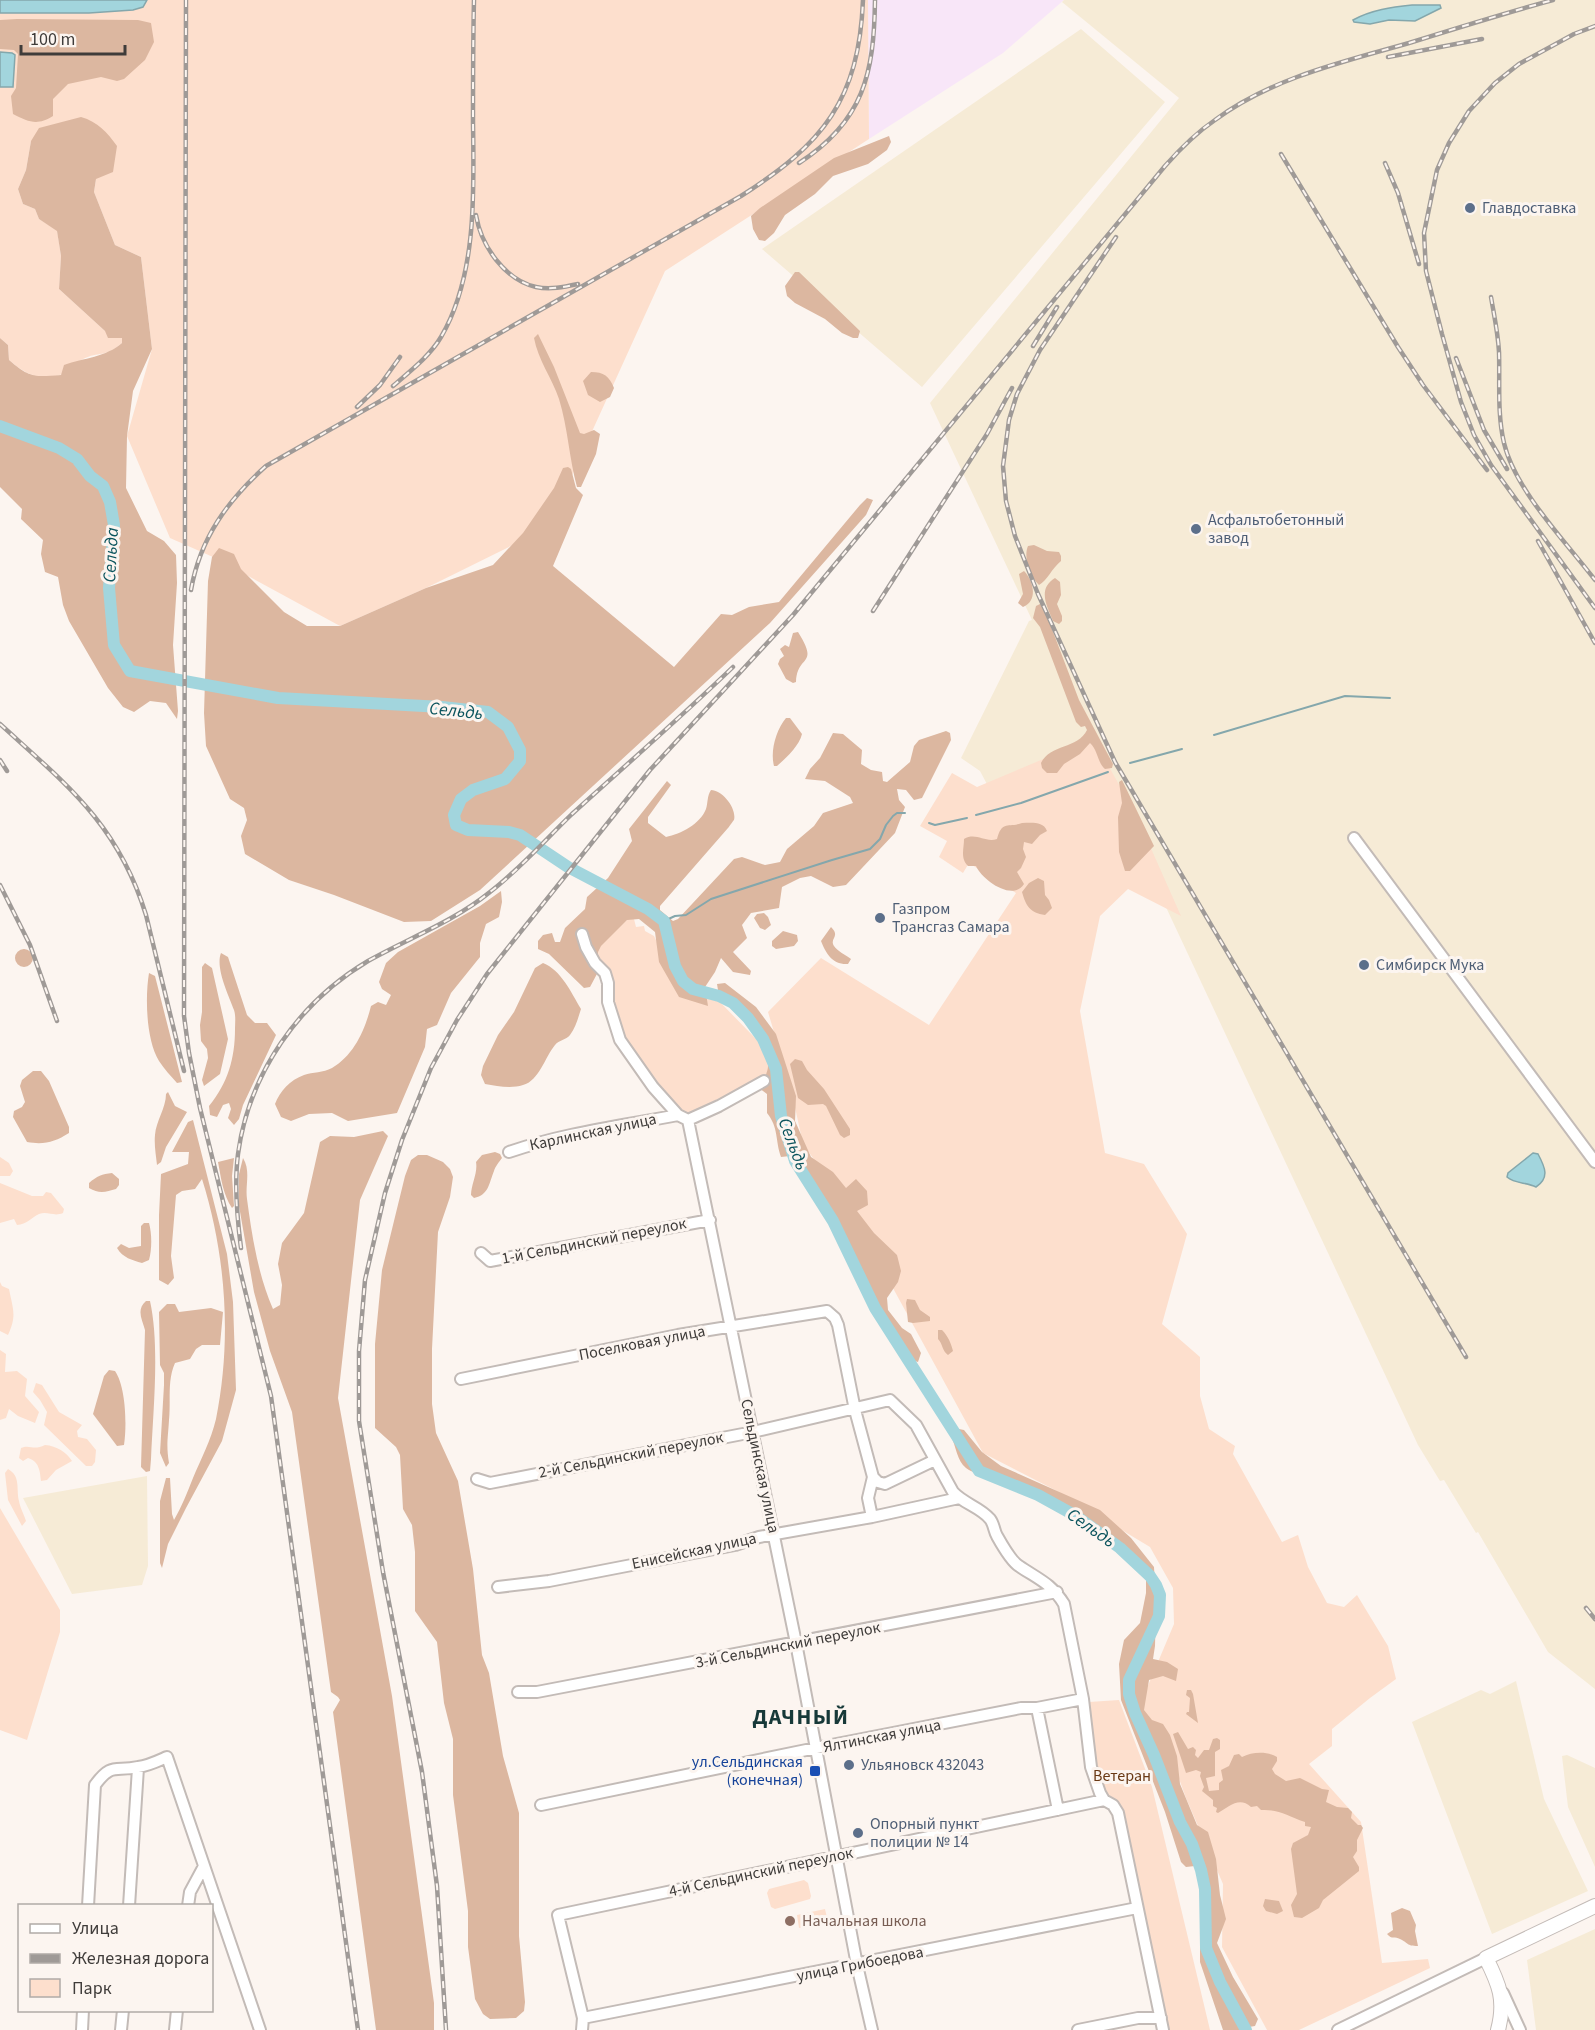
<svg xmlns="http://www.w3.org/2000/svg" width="1595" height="2030" viewBox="0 0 1595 2030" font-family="'Source Sans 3',sans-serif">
<rect width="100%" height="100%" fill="#fcf5f0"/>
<path fill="#f8e6f8" d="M868,0H1064L1003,53L869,139Z"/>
<path fill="#f6ebd6" d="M1064,0H1595V1689L1548,1652L1478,1532L1476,1533L1444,1480L1440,1481L1418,1445L1090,745L989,788L980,771L961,758L1029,621L1032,620L930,403L1179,98L1062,2Z
M1081,29L1165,102L922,387L762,249Z
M147,1476L148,1566L142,1585L72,1594L23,1498Z
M1516,1681L1544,1799L1588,1891L1492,1934L1412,1722L1481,1690L1490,1694Z
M1567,1755L1595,1768V1867L1568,1807L1562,1756Z
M1595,1929V2030H1536L1527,1960Z"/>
<path fill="#fddfcd" d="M0,0H868L869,139L665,271L569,482L537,533L426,588L340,626L213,557L170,538L127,436L152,349L141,257L115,245L94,192L96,179L31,141L26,170L18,189L23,204L35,209L39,219L57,230L61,256L59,289L105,331L122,337V343C105,358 99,351 83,359C75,362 69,372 60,375C39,382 24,373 9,360L8,345L0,338Z
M1093,738L1137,817L1181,916L1128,889L1100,916L1080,1011L1105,1153L1144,1164L1187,1234L1162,1324L1200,1357V1396L1209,1429L1235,1446L1233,1454L1282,1542L1298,1535L1308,1567L1327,1603L1344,1607L1357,1595L1388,1646L1396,1679L1370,1698L1332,1729V1746L1309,1764L1361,1822L1382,1963L1428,1959L1430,1968L1299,2030H1267L1222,1947L1223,1884L1186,1798L1169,1751L1139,1707L1174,1624L1173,1588L1150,1547L1057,1491L983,1453L852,1213L803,1144L791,1089L768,1012L821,958L929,1025L1016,893L969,863L963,873L939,857L947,841L920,826L952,773L977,787Z
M628,919H634L636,927L644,926L645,931L654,936L680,989L718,1000L759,1042L770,1067L765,1077L724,1100L687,1115L683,1114L624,1040L592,950Z
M0,1157L9,1163L13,1171L10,1176H0Z
M0,1183L32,1196H43L46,1192L51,1193L64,1209L63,1213C54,1217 48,1211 39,1214C31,1218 27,1224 17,1225L14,1219L0,1223Z
M0,1282L2,1286L9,1289C13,1309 17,1316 8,1335L0,1331Z
M0,1350L6,1354L5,1372L17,1371L27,1379L25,1396L39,1412L35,1423L18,1416L9,1409L6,1418L0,1420Z
M36,1383L42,1385L59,1412L82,1425L77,1431L78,1437L87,1439L96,1450L95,1462L92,1466H86L44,1425L47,1412L40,1400L33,1392Z
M45,1445C57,1446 66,1452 72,1461L56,1470L47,1480L41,1481C40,1471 39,1461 28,1458L23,1461L19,1458L21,1448C30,1444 33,1451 45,1445Z
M8,1469C21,1476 16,1489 19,1501C20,1508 24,1514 26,1521L22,1526L8,1500L5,1473Z
M0,1508L60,1610V1632L27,1740L0,1730Z
M1119,1700L1152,1787L1210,2030H1165L1119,1811L1099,1788L1091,1752L1089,1702Z
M804,1880L808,1883L811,1896L810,1899L775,1909L771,1907L767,1893L769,1889Z
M825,1909L828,1922L799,1928L797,1915Z"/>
<path fill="#dcb7a0" d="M17,19L138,20L151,23L154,42L145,60L124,79L117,81L101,77L68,84L53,99V116C37,126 29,122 13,114L11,96L16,88L18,54L14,50L0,49V20Z
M81,117C98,122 107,132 117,146L113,172L96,179L94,192L115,245L141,257L152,349L133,391L127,436L126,488L147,531L164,541L176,555L177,583L173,645L178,711L177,719L166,703L150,701L134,712L123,707L108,688L69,621L63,605L58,577L45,572L41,554L43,540L21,519L22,509L0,487V338L8,345L9,360C30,378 34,377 61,375L64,365C84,358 106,357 122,343V338H108L105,331L59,289L61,256L57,231L39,219L35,209L23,204L18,189L26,170L31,141L39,128Z
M889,136L891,142L887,150L868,164L833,176L815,194L785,215L774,233L765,241L759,240L753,229L751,216L760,208L834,158Z
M795,272H799L860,331L858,338H853L842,333L825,319L795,303L787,296L785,286Z
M538,334L554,367L580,433L584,434L594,430L600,434L596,454L581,487H577C569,458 568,428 559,399C552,378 538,360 534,338Z
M591,372C604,372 609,376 614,388L610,397L600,402L588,395L583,381Z
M568,467L571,469L576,488L583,495L553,566L674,667L721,614L732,615L749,607L779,602L860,505L867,498L873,500L866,515L770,623L480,890L431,921L404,922L334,895L289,880L245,854L241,836L247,820L244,808L230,799L206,746L204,713L208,581L212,557L219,548L234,554L241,569L284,612L307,626H340L426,588L493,565L523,533L554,488L563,468Z
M1034,545L1047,551L1059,552L1061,556V561C1052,568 1047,581 1039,585C1030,577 1023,557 1028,546Z
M1024,571C1034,581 1038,601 1023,607L1018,603L1023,594L1019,574Z
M1055,578L1060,582L1061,595L1057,604L1062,616V621L1059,624L1053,621C1047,606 1037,589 1055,578Z
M1042,603L1079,700L1113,764L1112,768L1105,769C1097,762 1098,750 1090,743L1080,754L1064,764L1057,773H1047L1042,768L1041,763C1050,744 1078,749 1087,730L1085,726L1081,727L1076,722L1040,627L1033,618L1036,606Z
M798,632C820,667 797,654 796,682L793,683L786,679L778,664L780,659L784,656L780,649L785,645L789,647L793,633Z
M786,718H790L802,734C799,746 787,757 777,766H774C770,751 776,730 786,718Z
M946,731L950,733L951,740L922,798L914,800L906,790L897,789L899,800L905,807L895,833L846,885L833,887L811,876L800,878L782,887L779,908L751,913L742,925L747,938L733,952L751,971L750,975L733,972L721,958L715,972L705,987L708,1006L679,997L659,962L655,932L639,919L627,920L601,946L598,952V972L590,987L584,988L549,954L538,949V941L543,935L552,933L555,942H560L565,928L585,909L587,897L608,878L632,841L629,829L667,781L671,785L648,817V823L666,837C681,834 700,824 706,809C708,802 707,796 711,790C722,790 737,808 734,820C733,821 729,827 728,828L660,906V910L673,921L678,919L734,859L742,857L765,865L780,862L787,849L814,826L823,813L853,803L850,797L825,781L805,779L810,769L820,758L833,733L843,734L862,750L861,764L871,770L882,772L883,781L887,782L910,762L914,746L919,740Z
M1122,780L1154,846L1130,871H1125L1119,852L1118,817L1122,803L1119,782Z
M1022,823C1032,823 1043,821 1047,831L1040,835L1032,844L1024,842L1023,849L1026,857L1021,868L1017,872L1024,884C1013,902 982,880 976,866H968C960,858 964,849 964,839C976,832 985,843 997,839C1002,820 1008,828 1022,823Z
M1038,878L1044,881L1045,895L1049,900L1052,908L1045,915C1030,913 1026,906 1022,892L1029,883Z
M501,891L502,902L499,917L486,924L480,943V957L451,993L437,1025L427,1029L425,1047L397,1113L348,1121L332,1113L309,1114L291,1121L281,1117L275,1104C280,1091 290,1080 304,1075C313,1072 323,1073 332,1068C354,1055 365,1030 371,1006L378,1002L386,1005L391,995L382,989L379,982L386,963L398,952L480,906Z
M764,913L768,917L771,925L765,930L760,928L754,918L757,914Z
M831,927C841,937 829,938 834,946C837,951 846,955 851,959L848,964C833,965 826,954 821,941Z
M783,931L797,935L798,941L794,946L776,949L772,946V941Z
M15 958a9 9 0 1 1 18 0a9 9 0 1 1-18 0Z
M221,953L228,957L247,1015L255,1023H267L276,1035L243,1105L239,1119L234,1125L228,1118L231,1109L229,1103L223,1105L217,1117L210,1115L209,1106C228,1083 235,1058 235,1029C235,1023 236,1016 234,1010C229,996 215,968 221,953Z
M205,963L212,968L228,1039L220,1074L204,1086L202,1080L208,1058L207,1049L201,1041L200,1025L202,1012V967Z
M543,963C561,970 571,992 581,1009C578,1018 576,1027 570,1035C566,1040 559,1040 555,1045C545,1057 539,1081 523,1085C511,1089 497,1086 485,1084L481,1075L483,1066L498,1035L514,1012L535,968Z
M149,973L155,976L182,1082L177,1083C171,1076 164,1069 159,1061C146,1040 145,997 149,973Z
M725,983L756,1007L776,1034L796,1096L795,1121L811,1157L833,1172L846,1188L856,1179L867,1191L868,1205L857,1211L874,1233L897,1255L901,1271L898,1282L887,1298L888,1310L902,1328L911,1334L921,1353L918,1362L908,1359L875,1308L833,1221L795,1161L790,1156L781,1157C775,1140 779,1128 767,1113V1094L759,1088C762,1082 768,1073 768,1066C770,1037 743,1009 719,996L717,984Z
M795,1059L802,1061L807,1070L824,1089L850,1129V1135L844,1138L840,1135L826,1106L823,1104L808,1105L798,1098L790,1064Z
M33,1071H41L49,1081L69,1127V1133C55,1142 44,1145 27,1142L13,1117L14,1111L22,1107L25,1102L20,1086L22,1080Z
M168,1092L175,1106L187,1112L166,1147L161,1162L157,1165C156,1155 154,1145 155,1135C156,1121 166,1108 166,1094Z
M193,1120L227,1254L233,1302L236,1390L222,1441L186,1508L168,1544L162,1568L160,1563V1501L166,1478H170L172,1514L174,1520C182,1506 187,1493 193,1478C201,1459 211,1440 216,1419C232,1340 226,1255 202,1179L195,1189L182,1191L176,1195L171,1256L174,1278L168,1285L159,1280V1215L161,1174L188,1164L189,1152H172L188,1122Z
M383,1131L388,1136L360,1200L338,1398L392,1696L434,2003V2030H376L333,1712L340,1700L338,1697L331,1692L292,1412L270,1351L254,1292L239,1206V1174L243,1158C251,1171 245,1185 247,1199C252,1236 258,1275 273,1309L280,1305L282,1285L278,1264L282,1243L304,1213L320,1142L330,1136L354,1137Z
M495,1152L500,1154L502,1158C499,1162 495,1167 494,1171C489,1183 489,1195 474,1198L471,1195C471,1184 478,1173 476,1162L482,1155Z
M418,1155H427L443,1162L450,1169L453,1177L450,1197L438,1232L432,1349V1404L436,1433L458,1481L473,1569L482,1655L489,1673L503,1756L519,1813V1936L525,2002L524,2011L516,2018L490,2019L483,2014L475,1999L468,1947V1911L453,1795V1739L444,1703L437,1642L415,1611V1552L412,1525L403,1509L400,1455L396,1447L375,1428V1344L382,1270L405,1176L411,1160Z
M234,1158L232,1176L234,1206L232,1208C223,1195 221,1178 218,1162Z
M112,1173L119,1179V1185L116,1189C106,1192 99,1194 89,1188V1183C97,1176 102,1174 112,1173Z
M144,1223H149C152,1234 152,1249 149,1260L142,1263C132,1260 123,1258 117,1248L121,1244L129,1248L141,1246V1226Z
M907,1299L915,1300L920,1310L930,1317V1321L913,1323L908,1322L906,1303Z
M146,1301H150C160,1346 153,1412 151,1459L150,1471L146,1472L141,1467L145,1330C142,1319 136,1310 146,1301Z
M167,1304H175L179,1312L211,1308L223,1312L220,1345H202L196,1349L190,1359L175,1363C167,1381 171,1400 169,1420C168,1438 166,1445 169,1463L166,1467L160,1453L164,1385V1373L160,1365L159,1312Z
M938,1330H942C948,1336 951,1343 953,1351L948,1355C942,1351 943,1344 938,1339Z
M109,1370L115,1371C126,1387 127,1426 124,1445L117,1446L93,1414L104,1376Z
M959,1429L964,1430L982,1452L1001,1466L1100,1510L1131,1538L1154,1567L1156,1604L1155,1646L1153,1659L1167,1662L1178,1669L1176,1681L1163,1676L1149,1680L1144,1710L1152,1720L1163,1724L1170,1735L1177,1756L1180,1784L1197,1825L1208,1832L1216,1859L1220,1895L1226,1919L1217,1943L1233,1977L1258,2019L1255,2026L1249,2027L1246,2030H1223L1200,1962V1885L1195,1866L1186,1867L1181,1862L1165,1812L1121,1700L1119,1664L1124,1640L1140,1623L1146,1593V1580C1118,1547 1078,1523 1041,1500C1030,1493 1018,1483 1006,1478C994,1473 977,1477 966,1468C957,1461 956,1446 951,1436Z
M1187,1690H1191L1193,1694L1198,1723L1186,1714L1187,1712H1189L1190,1698L1186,1695Z
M1178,1732L1188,1749L1193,1747L1196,1750L1195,1755L1198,1758L1204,1750H1209L1213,1739L1217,1738L1220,1740V1749L1215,1752V1776L1206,1778L1209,1791L1219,1790V1783L1223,1780L1221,1770L1229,1766L1234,1755L1239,1754L1242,1757C1252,1752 1267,1751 1277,1757V1761L1272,1769L1275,1774L1286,1781L1300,1778L1322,1789L1329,1790L1326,1802L1337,1807L1348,1808L1352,1812L1351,1818L1358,1825H1361L1363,1828L1357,1840V1851L1353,1857L1359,1867V1871L1323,1900L1319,1908L1302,1918L1294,1917L1291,1905L1297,1894L1291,1849L1293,1843L1308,1835L1311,1827L1305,1826V1822C1287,1816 1280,1809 1261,1810L1257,1806L1251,1807C1239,1796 1229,1807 1218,1813L1216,1812L1217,1808L1213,1806V1800L1202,1791L1204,1787L1200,1776L1201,1772L1196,1770L1186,1773L1173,1734Z
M1265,1899L1279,1901L1283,1911L1277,1914L1266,1911L1263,1906Z
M1402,1908L1410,1911L1416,1925L1415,1931L1418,1946C1406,1946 1409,1943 1400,1939C1395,1936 1392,1940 1387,1934L1393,1930L1391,1913Z"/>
<path fill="#a2d5dd" stroke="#84a7ac" stroke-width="1.5" d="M0,0H147L143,7L133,10L89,13H0Z
M1412,5H1440L1441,8L1415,21L1389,20L1370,24L1354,22L1353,20C1371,10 1392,7 1412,5Z
M0,52L12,53L15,55L13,87H0Z
M1533,1153L1538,1154C1545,1167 1550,1178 1536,1187C1526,1182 1515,1184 1507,1177L1508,1173Z"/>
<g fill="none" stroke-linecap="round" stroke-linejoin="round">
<path stroke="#84a7ac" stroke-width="2" d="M1214,735L1345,696L1390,698
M1130,763L1182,749
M976,815L1021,803L1108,772
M929,823L935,825L967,818
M664,921L675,916L686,915L711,899L832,860L870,849L880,839L886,825L893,816L897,813H905"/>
<path stroke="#a2d5dd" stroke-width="12" d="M0,426L59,448L77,459L90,476L103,486L110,502L114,525L109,588L114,645L130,671L278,698L442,707L488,712L508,727L520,750V761L505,779L473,790L461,799L454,815L456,825L468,830L509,832L520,835L568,867L648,909L664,921L675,966L683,981L693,989L719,996L733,1003L748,1018L763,1039L776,1069L781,1116L795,1161L833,1221L875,1308L979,1471L1038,1495L1076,1516L1120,1548L1150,1576L1156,1585L1160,1595L1159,1616L1129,1680V1694L1135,1713L1154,1755L1180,1822L1192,1844L1201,1870L1205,1889L1206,1948L1220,1982L1246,2030"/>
<defs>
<path id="minor" d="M1354,838L1595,1162
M582,934L586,947L595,963L605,973L608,983V1002L620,1040L653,1087L678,1115L688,1120L796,1643L857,1965L872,2030
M688,1120L719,1106L764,1081
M509,1152C564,1133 621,1126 678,1115
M481,1253L490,1261L710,1220
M461,1379L678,1335L827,1311L835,1318L838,1325L855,1410L873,1477L878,1482L885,1484L935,1460
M477,1479L490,1483L753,1432L890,1400L916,1425L953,1492C964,1504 980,1507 990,1519C994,1524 994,1531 997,1536C1002,1545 1011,1561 1019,1566C1038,1579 1051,1583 1064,1604L1083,1699L1091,1767L1100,1793L1104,1800L1113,1805L1118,1813L1163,2030
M872,1517L868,1498L873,1477
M498,1587L549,1581L735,1545L759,1537L872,1517L959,1498
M518,1692H537L1057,1592
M1037,1708L1058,1810
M541,1805L816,1748L1021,1708H1037L1083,1699
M88,1906L95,1785C112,1762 115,1772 138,1767C148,1766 158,1761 167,1757L260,2030
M129,1906L138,1768
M188,1906L190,1892L204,1866
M1503,1993L1520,2030
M583,2018L1137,1908
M82,2030L83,2010
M121,2030L123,2010
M175,2030L177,2010
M582,2030L583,2018L558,1915L1104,1800
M1078,2030L1138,2018H1161
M1338,2030L1486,1958"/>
<path id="major" d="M1498,2030C1506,2000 1499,1984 1486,1958L1595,1906"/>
</defs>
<use href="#minor" stroke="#c3bbb7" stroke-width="14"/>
<use href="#major" stroke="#c3bbb7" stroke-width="16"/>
<use href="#minor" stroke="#fff" stroke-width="10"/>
<use href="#major" stroke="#fff" stroke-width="14"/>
<defs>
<path id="rail" d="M186,0L184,1016L189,1053L200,1108L271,1396L358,2030
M1595,26L1574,34L1519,64L1495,83L1469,111L1449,143L1437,170L1424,233L1426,271L1442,334L1461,402L1474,435L1491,465L1595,608
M1388,57L1482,39
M1281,154L1398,347L1423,385L1487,470
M799,163C864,121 874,73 875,0
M1385,163L1398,193L1419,264
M476,215C481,246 505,280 536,287C550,290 564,287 578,284
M1116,237L1040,350L1017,394L1009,420L1003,466L1006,501L1015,536L1038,594L1115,762L1466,1357
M1491,297C1494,315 1498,333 1499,352C1500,382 1497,413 1504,443C1515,490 1566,542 1595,580
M1033,346L1057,307
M1456,358L1484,430L1507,469
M393,386C409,372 430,356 441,337C477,276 474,192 473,123C473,82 473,41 474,0
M357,407L380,385L400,357
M1538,541L1595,643
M191,590C200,538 228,500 266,466L741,196C823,144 859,100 863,0
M873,611L987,434L1012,388
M0,724C67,785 118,824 146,915L184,1071
M0,760L7,771
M0,885L30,945L57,1021
M241,1248C237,1217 234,1185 238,1154C249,1073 299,1002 368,961C409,938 453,922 490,892C520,869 545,840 572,814C626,765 681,717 733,667
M1586,1608L1595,1619
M446,2030L437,1886L422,1772L383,1572L359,1421V1351L365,1280L385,1193L402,1140L431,1068L457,1020L487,974L650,770L793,615L1165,166C1180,149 1196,133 1215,120C1272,78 1342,62 1409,43C1457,28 1505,13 1553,0"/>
</defs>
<use href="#rail" stroke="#9f9a97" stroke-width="4.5"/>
<use href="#rail" stroke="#fcf5f0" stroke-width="2" stroke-dasharray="7" stroke-linecap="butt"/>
</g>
<g fill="#5c6f8a" stroke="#fcf5f0" stroke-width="2">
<circle cx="1470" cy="208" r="6"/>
<circle cx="1196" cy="529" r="6"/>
<circle cx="880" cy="918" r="6"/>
<circle cx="1364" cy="965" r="6"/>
<circle cx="849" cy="1765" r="6"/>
<circle cx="858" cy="1833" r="6"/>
</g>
<rect fill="#1a4fb4" stroke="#fcf5f0" stroke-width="2" x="809" y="1765" width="12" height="12" rx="3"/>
<circle fill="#8d6e63" stroke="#fcf5f0" stroke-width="2" cx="790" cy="1921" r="6"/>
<g text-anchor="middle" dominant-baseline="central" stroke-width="6" stroke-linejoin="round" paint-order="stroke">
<g font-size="16" fill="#4e5e75" stroke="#fcf5f0" text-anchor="start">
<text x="1482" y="208">Главдоставка</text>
<text x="1208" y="520">Асфальтобетонный<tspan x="1208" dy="18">завод</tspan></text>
<text x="892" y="909">Газпром<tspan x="892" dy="18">Трансгаз Самара</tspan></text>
<text x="1376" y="965">Симбирск Мука</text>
<text x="861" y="1765">Ульяновск 432043</text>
<text x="870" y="1824">Опорный пункт<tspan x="870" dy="18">полиции № 14</tspan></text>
</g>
<g font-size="16" fill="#3f3c3a" stroke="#fcf5f0">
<text transform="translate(593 1132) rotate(-12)">Карлинская улица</text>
<text transform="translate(594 1241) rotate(-11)">1-й Сельдинский переулок</text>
<text transform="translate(642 1343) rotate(-11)">Поселковая улица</text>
<text transform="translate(631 1455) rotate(-11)">2-й Сельдинский переулок</text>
<text transform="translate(760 1466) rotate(78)">Сельдинская улица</text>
<text transform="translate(694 1551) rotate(-12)">Енисейская улица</text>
<text transform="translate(788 1645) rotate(-11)">3-й Сельдинский переулок</text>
<text transform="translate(882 1736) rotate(-11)">Ялтинская улица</text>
<text transform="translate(761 1872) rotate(-12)">4-й Сельдинский переулок</text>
<text transform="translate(860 1964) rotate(-11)">улица Грибоедова</text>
</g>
<g font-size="16" fill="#164399" stroke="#fcf5f0" text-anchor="end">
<text x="803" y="1762">ул.Сельдинская<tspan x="803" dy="18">(конечная)</tspan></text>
</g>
<g font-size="16" fill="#693915" stroke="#fcf5f0">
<text x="1122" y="1776">Ветеран</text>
</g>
<g font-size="16" fill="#785e54" stroke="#fcf5f0" text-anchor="start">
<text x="802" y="1921">Начальная школа</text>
</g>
<g font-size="18" font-style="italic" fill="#0b545d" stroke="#fcf5f0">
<text transform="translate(111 555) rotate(-87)">Сельда</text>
<text transform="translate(456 711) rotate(6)">Сельдь</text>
<text transform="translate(793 1144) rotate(69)">Сельдь</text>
<text transform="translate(1091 1528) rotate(35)">Сельдь</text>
</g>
<g font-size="22" font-weight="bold" letter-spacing="1.5" fill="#173939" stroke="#fcf5f0">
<text x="801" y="1717">ДАЧНЫЙ</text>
</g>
</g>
<rect x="18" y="1904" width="195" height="108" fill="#fcf5f0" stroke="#b0aba7" stroke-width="1.5"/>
<rect x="30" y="1924" width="30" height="9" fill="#ffffff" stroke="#b0aba7" stroke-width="1.5"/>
<text x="72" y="1934" font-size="18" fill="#3f3c3a">Улица</text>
<rect x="30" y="1954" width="30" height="9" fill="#9f9a97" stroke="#b0aba7" stroke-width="1.5"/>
<text x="72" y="1964" font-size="18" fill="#3f3c3a">Железная дорога</text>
<rect x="30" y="1979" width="30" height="18" fill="#fddfcd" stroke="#b0aba7" stroke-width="1.5"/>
<text x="72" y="1994" font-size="18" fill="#3f3c3a">Парк</text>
<path d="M21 45v9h104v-9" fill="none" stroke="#3f3c3a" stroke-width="3"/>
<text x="30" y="45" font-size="18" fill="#3f3c3a" stroke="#fcf5f0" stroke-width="4.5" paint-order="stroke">100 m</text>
</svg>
